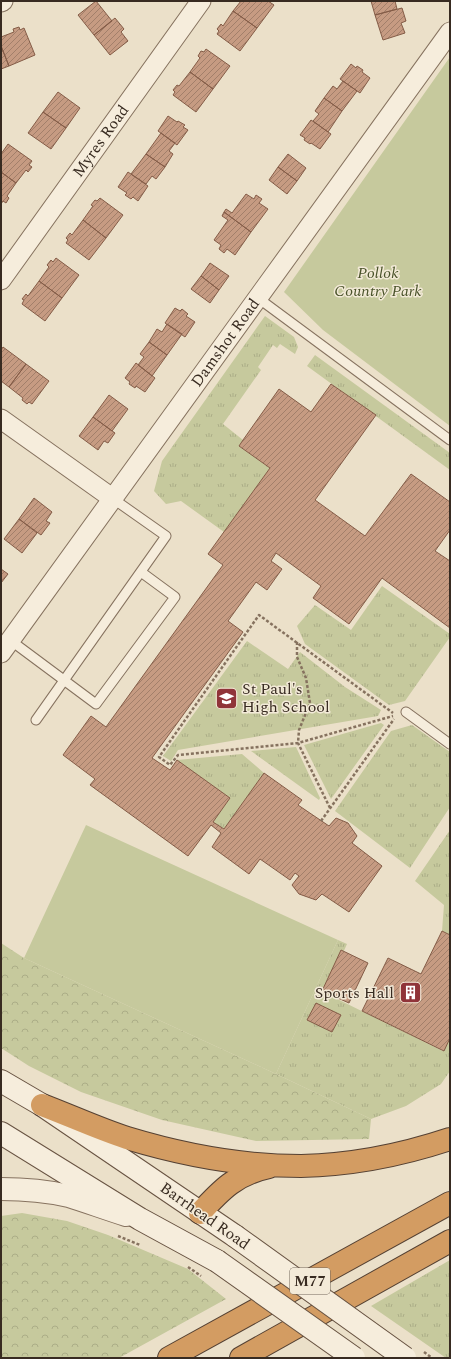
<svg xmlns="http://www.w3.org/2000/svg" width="451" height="1359" viewBox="0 0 451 1359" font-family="Spectral,serif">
<defs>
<pattern id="grass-tufts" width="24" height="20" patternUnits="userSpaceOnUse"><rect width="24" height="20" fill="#c6c99d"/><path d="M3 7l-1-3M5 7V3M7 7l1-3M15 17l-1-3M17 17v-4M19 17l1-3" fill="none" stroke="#abad87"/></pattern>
<pattern id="forest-crowns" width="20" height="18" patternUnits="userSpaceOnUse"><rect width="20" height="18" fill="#c6c99d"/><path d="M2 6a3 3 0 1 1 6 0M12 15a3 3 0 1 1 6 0" fill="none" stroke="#abad87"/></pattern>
<pattern id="building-hatch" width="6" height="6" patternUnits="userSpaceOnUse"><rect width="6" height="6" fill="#c69b82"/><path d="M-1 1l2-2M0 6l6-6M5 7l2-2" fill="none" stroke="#a27f6a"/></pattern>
</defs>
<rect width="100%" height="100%" fill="#ebe0c9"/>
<path fill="url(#grass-tufts)" d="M265,316L294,337L298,347L295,354L280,344L277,348L273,345L258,367L261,370L223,424L243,440L239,446L270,468L224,532L181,501L166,504L154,491L162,461Z
M315,355L450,453V470L307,366Z
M382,586L450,634V637L405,701L389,705L305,644L297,626L315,605L351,630Z
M247,641L288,669L300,652L345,687L381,710L378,716L178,750L171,761L163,756Z
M381,723L384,725L331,799L304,745Z
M412,725L450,752V807L410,868L335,811L391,731Z
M296,747L320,798L319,800L251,751Z
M242,754L264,773L224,829L213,822L230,798L177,760Z
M450,830V935L442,931L444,905L415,881Z
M338,940L347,944L325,993L443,1051L450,1038V1071L441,1084L406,1106L371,1119L276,1074Z
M450,1260V1358H446L371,1306Z"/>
<path fill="url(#forest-crowns)" d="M1,943L24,958L276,1074L371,1119L369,1139L256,1141L162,1120L81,1092L29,1066L1,1048Z
M22,1213L67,1221L108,1235L188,1269L226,1299L119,1358H1V1216Z"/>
<path fill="#c6c99d" d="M450,57V426L323,330L284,292Z
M86,825L338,940L276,1074L24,958Z"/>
<path fill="url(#building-hatch)" stroke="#845c47" d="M96,1L112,21L94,35L78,15Z
M241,1H268L274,5L257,28L233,11Z
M371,1H395L397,9L375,15Z
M402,8L406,21L401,23L405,33L383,40L375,15Z
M233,11L257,28L240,51L217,34L219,31L217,29L221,24L223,26Z
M115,18L124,29L121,32L128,41L110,55L94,35Z
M19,27L20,30L24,28L35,55L9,66L1,46V37L14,32L13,29Z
M1,46L9,66L1,69Z
M206,49L230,66L213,89L190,72L200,58L198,56L201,51L204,52Z
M351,64L356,68L357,66L363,70L362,72L370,78L360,93L340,79Z
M190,72L213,89L196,112L173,95L175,92L173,90L177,85L179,86Z
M343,81L357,91L342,111L324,98L333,86L337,89Z
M58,92L80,108L66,128L43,112Z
M324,98L342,111L328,132L313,121L319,114L315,111Z
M43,112L66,128L51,149L28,133Z
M168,116L177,122L178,121L185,125L183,127L188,130L177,145L158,131Z
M311,120L331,134L320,149L311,143L310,144L304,140L305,138L300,135Z
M161,133L175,143L169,151L173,154L165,167L146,154Z
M8,144L32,161L29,165L32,167L28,172L26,170L16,183L1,172V154Z
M146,154L165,167L156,179L152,176L146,184L131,174Z
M288,154L306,168L297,181L278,167Z
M278,167L297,181L287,194L269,180Z
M1,172L16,183L7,196L9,198L6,203L3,201L1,204Z
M128,172L148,186L138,201L133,197L131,199L125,195L127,193L118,187Z
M246,194L254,199L256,195L262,199L259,203L268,209L251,232L224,212L226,209L232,213Z
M100,198L123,215L106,238L83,220L93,206L91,205L95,200L97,201Z
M224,212L251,232L235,255L227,249L224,253L219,249L221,245L214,240L228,220L222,216Z
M83,220L106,238L89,260L66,243L68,240L66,238L70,233L72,235Z
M56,258L79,275L62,298L39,281L49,267L47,265L51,260L53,262Z
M210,263L229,276L219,290L201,276Z
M201,276L219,290L210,303L191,289Z
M39,281L62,298L45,321L22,304L24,300L22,299L26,294L28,296Z
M175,308L180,311L182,309L188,314L186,316L195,322L185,337L165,323Z
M167,324L182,334L167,355L149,342L157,329L162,332Z
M149,342L167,355L152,376L138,365L144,357L140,354Z
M3,347L26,364L9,387L1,381V350Z
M136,363L155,378L145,392L136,386L135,388L129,384L130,382L125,378Z
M26,364L49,381L32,404L29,402L27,404L22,400L23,398L9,387Z
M331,384L376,415L315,500L365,536L411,474L450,502V530L435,551L450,561V628L382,578L349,624L313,598L321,586L276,553L271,561L282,569L267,590L256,582L228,621L243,632L152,758L170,770L177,760L230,798L213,822L224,829L264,773L302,800L298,805L329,826L336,818L348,823L357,836L352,843L382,866L349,912L322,894L316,900L299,894L292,885L299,876L295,873L290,880L260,859L249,874L212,847L221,833L211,825L188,856L90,785L95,779L63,755L91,716L106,727L223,565L208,554L270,468L239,446L243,440L279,389L311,412Z
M109,395L128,409L112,431L93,417Z
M93,417L115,433L108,443L104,441L98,450L79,436Z
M34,498L52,512L46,521L50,523L41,535L19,519Z
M19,519L37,533L22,553L4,539Z
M1,569L8,574L1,583Z
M442,931L450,935V1038L444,1051L362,1011L388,958L421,974Z
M341,950L368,963L349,1003L322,991Z
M316,1003L341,1015L332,1032L307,1020Z"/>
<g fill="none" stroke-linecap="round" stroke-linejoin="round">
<defs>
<path id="service" d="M258,298L450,440
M10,640L96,704L175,597L141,572
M406,712L450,744
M36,720L166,536L112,498"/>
<g id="minor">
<path d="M1,2L3,1"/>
<path id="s1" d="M1,280L201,1"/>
<path d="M1,419L112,498"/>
<path id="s2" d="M1,653L450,32"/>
</g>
<path id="tertiary" d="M1,1189C24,1189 47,1191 69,1196C88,1202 107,1209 126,1215"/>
<path id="secondary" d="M1,1081L42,1105L235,1236
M1,1133L140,1219L217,1261"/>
<path id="motorway" d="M42,1105C71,1116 99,1129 127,1138C183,1155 243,1166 301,1166C351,1165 402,1155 450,1139
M200,1213C221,1190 236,1174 269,1167
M169,1358L450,1203
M241,1358L450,1241"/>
</defs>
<use href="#service" stroke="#86725f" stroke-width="11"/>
<use href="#minor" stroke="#86725f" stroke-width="21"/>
<use href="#tertiary" stroke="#86725f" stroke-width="24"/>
<use href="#secondary" stroke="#685342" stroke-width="24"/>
<use href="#motorway" stroke="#554133" stroke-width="24"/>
<path stroke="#86725f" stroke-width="2.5" stroke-dasharray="3 2" stroke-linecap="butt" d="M297,642V657L306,678L310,703L299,730L298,743L178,755L170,765L159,757L259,615L393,713
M330,808L298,743L393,716
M321,821L394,719
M118,1236L140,1245"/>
<use href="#service" stroke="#f6eddc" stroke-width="9"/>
<use href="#minor" stroke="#f6eddc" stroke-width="19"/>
<use href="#tertiary" stroke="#f6eddc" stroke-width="22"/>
<use href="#secondary" stroke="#f6eddc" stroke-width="22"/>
<use href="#motorway" stroke="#d39c62" stroke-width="22"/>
<defs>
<path id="secondary-bridge" d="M235,1236L405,1358
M217,1261L354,1358"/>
</defs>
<use href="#secondary-bridge" stroke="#685342" stroke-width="24" stroke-linecap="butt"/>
<path stroke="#86725f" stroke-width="2.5" stroke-dasharray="3 2" stroke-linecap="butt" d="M188,1267L201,1276
M424,1352L432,1358"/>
<use href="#secondary-bridge" stroke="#f6eddc" stroke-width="22"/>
</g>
<defs>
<symbol id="school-square" viewBox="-11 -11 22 22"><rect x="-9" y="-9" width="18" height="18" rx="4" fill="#903439" stroke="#f3ead8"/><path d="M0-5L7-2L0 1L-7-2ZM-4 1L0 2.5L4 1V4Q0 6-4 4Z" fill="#fff"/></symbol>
<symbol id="building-square" viewBox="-11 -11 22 22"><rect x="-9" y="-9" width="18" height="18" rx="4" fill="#903439" stroke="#f3ead8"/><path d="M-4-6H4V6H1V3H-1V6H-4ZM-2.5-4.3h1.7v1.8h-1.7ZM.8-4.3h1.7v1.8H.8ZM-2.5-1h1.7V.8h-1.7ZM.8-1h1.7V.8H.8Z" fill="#fff"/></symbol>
</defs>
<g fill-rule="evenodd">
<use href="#school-square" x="214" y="686" width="25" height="25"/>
<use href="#building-square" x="398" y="980" width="25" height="25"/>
</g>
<g text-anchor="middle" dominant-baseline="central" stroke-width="3" stroke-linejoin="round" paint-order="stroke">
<rect fill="#f3ead8" stroke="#706458" stroke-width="1" x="290" y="1268" width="40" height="26" rx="3"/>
<g font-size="15" font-weight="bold" fill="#382b21">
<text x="310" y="1281">M77</text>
</g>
<g font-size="16" fill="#382b21" stroke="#f3ead8">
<text stroke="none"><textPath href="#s1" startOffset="171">Myres Road</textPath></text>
<text stroke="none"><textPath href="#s2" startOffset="383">Damshot Road</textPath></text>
<text transform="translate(205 1216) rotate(35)">Barrhead Road</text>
</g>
<g font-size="16" font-style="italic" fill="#4a532a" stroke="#f3ead8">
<text x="378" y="273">Pollok<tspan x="378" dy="18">Country Park</tspan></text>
</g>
<g font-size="16" fill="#382b21" stroke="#f3ead8" text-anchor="start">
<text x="242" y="689">St Paul's<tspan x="242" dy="18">High School</tspan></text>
<text x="394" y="993" text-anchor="end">Sports Hall</text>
</g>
</g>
<rect width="451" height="1359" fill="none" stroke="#382b21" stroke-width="4"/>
</svg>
